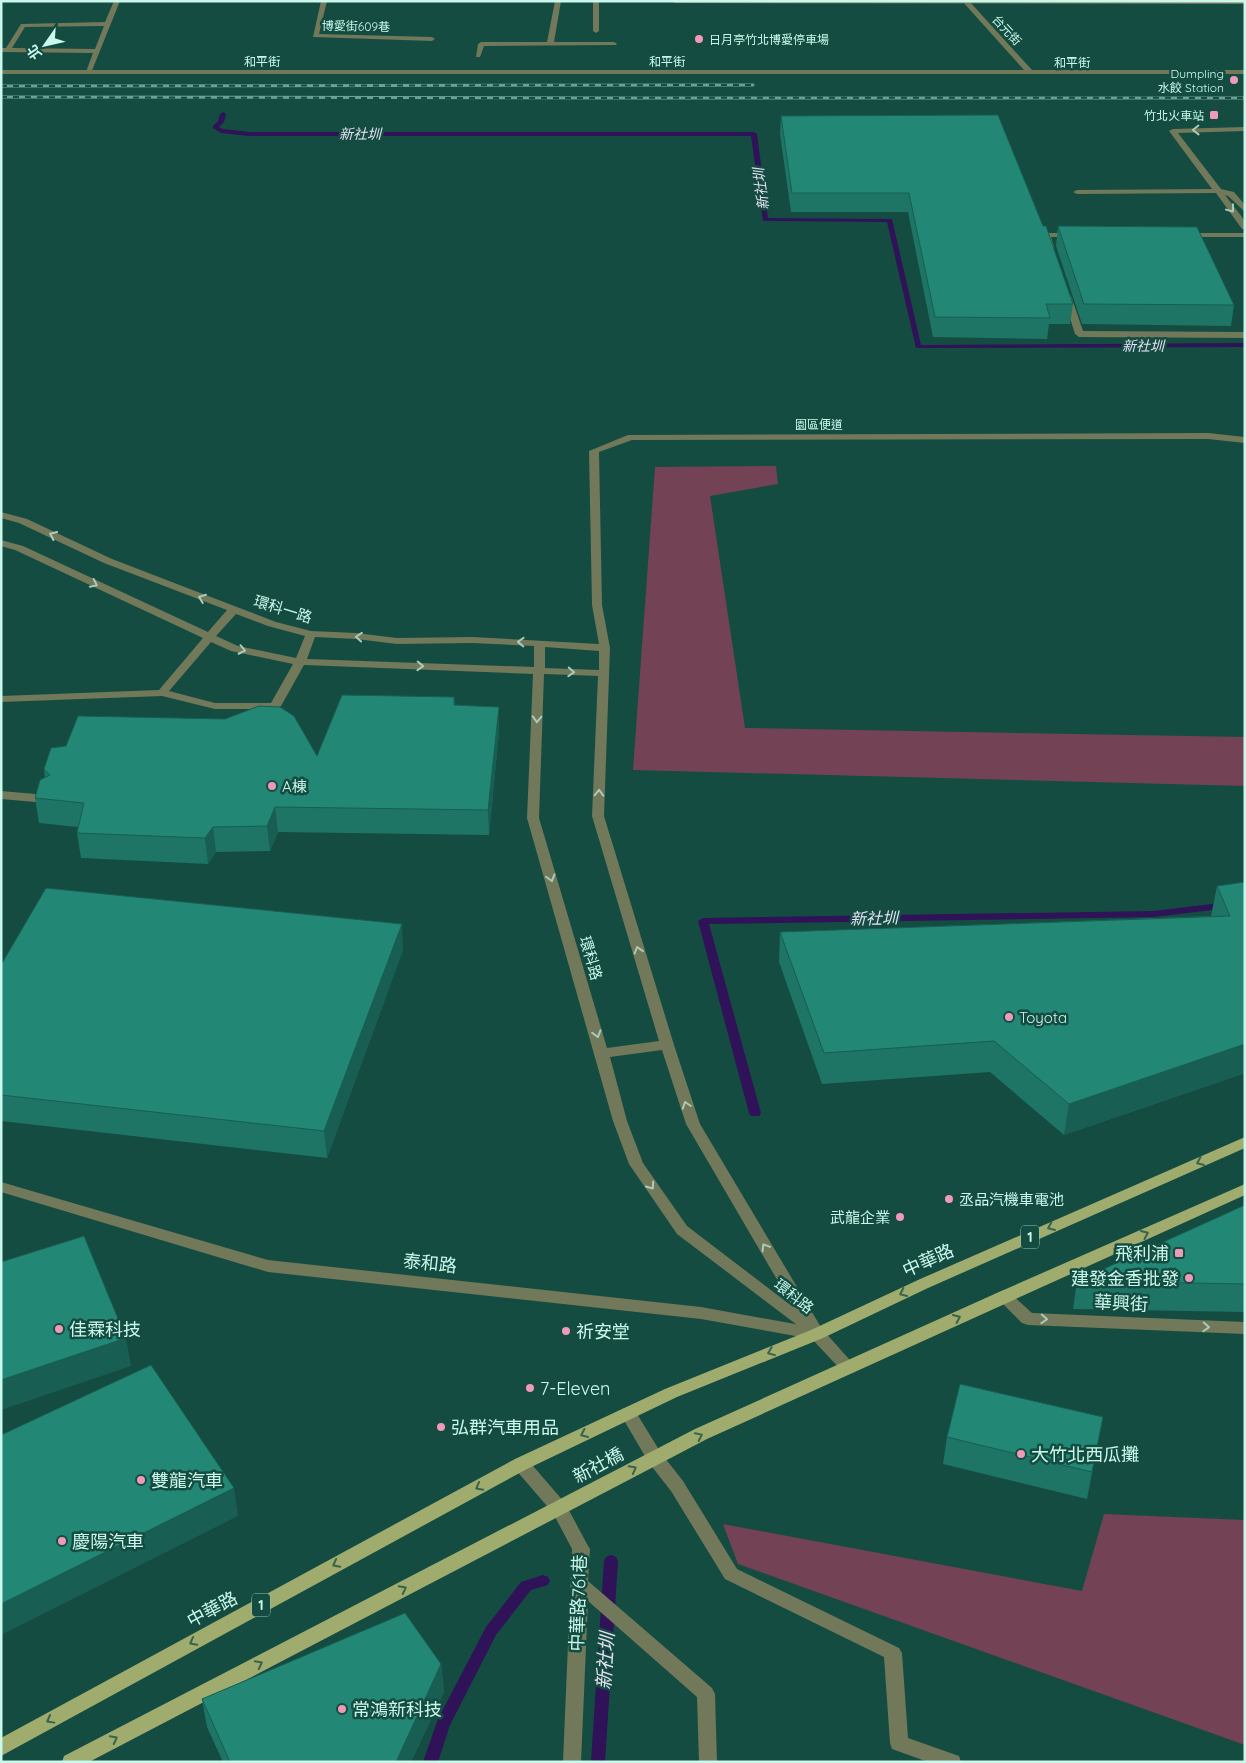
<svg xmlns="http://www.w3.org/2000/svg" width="1246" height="1763" viewBox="0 0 1246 1763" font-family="Quicksand,'Noto Sans TC',sans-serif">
<rect width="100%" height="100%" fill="#144c41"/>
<path fill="#734254" d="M776,466L778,484L710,496L745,728L1245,737V786L633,770L655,467Z
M1104,1514L1245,1520V1745L738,1564L723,1524L1082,1591Z"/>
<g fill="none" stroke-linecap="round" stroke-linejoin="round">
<path fill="#2f1258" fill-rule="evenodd" d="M223,112L226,114L224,122L219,127L223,129L249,132H754L757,134L768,218L892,219L921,345L1245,343V347L916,348L887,222L763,221L751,136H249L221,133L213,128V126L218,121L220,114Z
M1245,900V906L1154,917L709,924L761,1113L759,1116H751L749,1113L698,921L703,918L1154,911Z
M611,1555L616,1557L618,1561L605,1762H591L604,1561L606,1557Z
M543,1575L548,1577L550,1581L548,1585L531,1590L496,1635L450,1725L438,1762H423L438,1719L486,1627L521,1582Z"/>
<path fill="#72785a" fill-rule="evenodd" d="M114,1H120L91,73L86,72L93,53L1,52V48H6L21,24L105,22ZM104,26L95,49L12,48L25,27Z
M321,1H327L319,34L432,37L435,39L432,41L313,37Z
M555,1H561L554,42H614L617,44L616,45L484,46L480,57H476L478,44L481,42H547Z
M1245,127V131L1178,133L1221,189L1234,192L1245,205V212L1228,196L1225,195L1245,221V229H1242L1216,193L1077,194L1073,192L1077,190L1212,189L1169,131L1173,129Z
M1043,233H1073L1077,235L1073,237H1051L1054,247L1050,249L1046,247Z
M1183,233H1245V237H1186L1182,235Z
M1067,293L1071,296L1083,331L1245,332V338L1079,337L1075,334L1063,296Z
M1208,433L1245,437V443L1208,439L632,440L599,452L602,605L610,648L604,816L674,1045L700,1124L825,1334L823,1338L817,1340L811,1338L809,1334L677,1234L629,1164L613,1121L527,818L533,674L304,665L281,706L275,709H215L162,696L1,702V696L159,690L203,638L15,550L1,546V540L23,546L208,632L227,610L104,563L19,523L1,518V512L27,519L112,559L203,594L276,622L311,631L356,633L397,638L472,637L599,644L592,605L589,451L628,435ZM236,614L268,626L305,636L296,658L238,646L216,636ZM315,637L356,639L397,644L472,643L534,646V667L307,659ZM211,642L231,651L293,664L271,703H215L169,691ZM545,647L599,651V670L545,668ZM544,674L598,676L592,816L659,1041L607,1048L539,818ZM662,1050L686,1124L793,1307L687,1226L643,1163L627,1121L610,1057Z
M1,791L47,795L53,799L47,803L1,799Z
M628,1407L634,1409L661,1453L683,1481L737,1569L899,1648L902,1653L908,1738L959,1756L961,1762H928L892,1749L890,1743L884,1657L725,1579L671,1491L649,1463L622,1417L620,1413L622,1409Z
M521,1457L527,1459L565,1503L587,1544L590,1549L588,1581L712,1688L715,1694L717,1762H699L697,1697L588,1601L581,1762H563L572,1549L553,1513L515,1469L513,1464L515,1459Z"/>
<path fill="#72785a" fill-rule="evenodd" d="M593,1H599V31L596,33L593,31Z
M962,1H969L1032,70H1245V74H1V70H1024Z
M1,1182L268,1260L701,1307L817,1328L823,1330L857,1368L855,1372L849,1374L843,1372L812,1339L701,1319L268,1272L1,1192Z
M1004,1290L1009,1292L1032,1313L1245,1322V1334L1028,1325L1022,1323L999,1300L996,1296L999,1292Z"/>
<path fill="#72785a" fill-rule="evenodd" d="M672,1H1245V4L675,3Z"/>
<path fill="#a0ac6e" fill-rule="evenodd" d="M1245,1137V1148L928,1288L823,1338L677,1397L527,1469L1,1756V1738L515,1459L665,1389L811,1330L918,1280Z
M1245,1184V1195L707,1439L89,1762H62L64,1756L695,1429L999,1292Z"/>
<defs>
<path id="rail" d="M1,86L753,85
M1,97C416,99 830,97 1245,98"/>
</defs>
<use href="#rail" stroke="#6ea196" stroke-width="3"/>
<use href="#rail" stroke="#144c41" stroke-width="2" stroke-dasharray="6" stroke-linecap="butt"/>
</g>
<path fill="#1e7465" d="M998,115L1073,304L1070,324H1049L1047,339L933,337L908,212H791L780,134L781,116Z
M1058,226L1234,305L1231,326L1082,324L1056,246Z
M454,697L455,705L499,731L489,835L278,832L270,851L216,852L208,864L81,858L77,833L78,827L39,823L35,798L45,777L44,769L317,756Z
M1245,882V1073L1064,1135L990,1072L822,1084L779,962L780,932L1211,916L1217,886Z
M403,950L327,1158L1,1121V965Z
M1245,1205V1312L1073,1309L1077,1281Z
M1103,1417L1087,1499L943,1464L947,1437Z
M441,1664L444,1692L411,1762H223L207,1727L202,1699Z"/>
<path fill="#185e52" d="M499,707V731L489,835L488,810Z
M275,807L278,832L270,851L267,826Z
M213,827L216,852L208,864L205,838Z
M402,924L403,950L327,1158L324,1131Z
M1245,1044V1073L1064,1135L1069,1104Z
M126,1338L131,1366L1,1410V1380Z
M234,1488L238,1516L1,1635V1604Z
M441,1664L444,1692L411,1762H396Z"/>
<path fill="#238775" stroke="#185e52" d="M998,115L1043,226H1046L1073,304H1046L1050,318L935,317L909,193H792L781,116Z
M1058,226L1197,227L1234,305L1084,304Z
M342,695L454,697V705L499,707L488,810L275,807L267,826L213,827L205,838L77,833L84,803L35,798L40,780L50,775L44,769L51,748L66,746L78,716L225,719L259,706L280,707L294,716L317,756Z
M1245,882V1044L1069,1104L994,1041L824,1053L780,932L1230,916L1217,886Z
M46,888L402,924L324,1131L1,1095V965Z
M1245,1205V1284L1077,1281Z
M84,1236L126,1338L1,1380V1262Z
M151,1365L234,1488L1,1604V1435Z
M960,1384L1103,1417L1092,1472L947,1437Z
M405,1613L441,1664L396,1762H230L202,1699Z"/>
<defs><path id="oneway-chevron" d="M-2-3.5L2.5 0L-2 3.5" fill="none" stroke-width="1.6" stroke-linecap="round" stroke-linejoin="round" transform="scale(1.25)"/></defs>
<g stroke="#abcbb9">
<use href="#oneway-chevron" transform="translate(1196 130) rotate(179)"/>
<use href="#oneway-chevron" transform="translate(1231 209) rotate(53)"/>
<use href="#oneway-chevron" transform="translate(53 535) rotate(-155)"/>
<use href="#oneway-chevron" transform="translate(94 584) rotate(26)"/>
<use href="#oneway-chevron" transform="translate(202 598) rotate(-159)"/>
<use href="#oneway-chevron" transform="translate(359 637) rotate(-175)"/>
<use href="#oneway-chevron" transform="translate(521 642) rotate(-178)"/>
<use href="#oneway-chevron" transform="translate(242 650) rotate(12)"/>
<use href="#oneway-chevron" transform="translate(420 666) rotate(2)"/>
<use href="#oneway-chevron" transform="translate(571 672) rotate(3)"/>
<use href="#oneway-chevron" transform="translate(537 719) rotate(92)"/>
<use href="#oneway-chevron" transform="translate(599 793) rotate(-88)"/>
<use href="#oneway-chevron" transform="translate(551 878) rotate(74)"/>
<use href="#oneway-chevron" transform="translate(638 950) rotate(-107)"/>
<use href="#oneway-chevron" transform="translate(597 1034) rotate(74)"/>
<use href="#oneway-chevron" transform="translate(686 1105) rotate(-108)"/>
<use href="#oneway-chevron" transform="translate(651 1186) rotate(55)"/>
<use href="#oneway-chevron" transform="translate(765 1247) rotate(-121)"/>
<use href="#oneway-chevron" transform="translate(1044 1319) rotate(3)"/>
<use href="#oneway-chevron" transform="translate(1206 1327) rotate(3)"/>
</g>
<g stroke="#37644c">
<use href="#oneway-chevron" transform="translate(1200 1162) rotate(156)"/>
<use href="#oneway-chevron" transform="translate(1051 1227) rotate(156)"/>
<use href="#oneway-chevron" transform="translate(1145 1234) rotate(-24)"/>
<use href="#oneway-chevron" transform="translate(903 1293) rotate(155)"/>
<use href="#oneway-chevron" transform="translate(957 1318) rotate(-25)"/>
<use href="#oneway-chevron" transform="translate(771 1352) rotate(158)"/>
<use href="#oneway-chevron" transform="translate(584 1434) rotate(155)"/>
<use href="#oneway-chevron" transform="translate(699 1436) rotate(-26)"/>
<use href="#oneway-chevron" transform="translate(633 1469) rotate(-28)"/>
<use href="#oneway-chevron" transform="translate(479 1487) rotate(152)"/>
<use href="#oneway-chevron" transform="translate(336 1564) rotate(152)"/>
<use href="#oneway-chevron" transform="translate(403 1589) rotate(-27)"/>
<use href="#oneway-chevron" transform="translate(193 1642) rotate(152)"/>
<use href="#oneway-chevron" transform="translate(259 1664) rotate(-27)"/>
<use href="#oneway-chevron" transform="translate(50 1720) rotate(151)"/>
<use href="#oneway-chevron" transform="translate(114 1739) rotate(-27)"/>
</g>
<g fill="#ef9ab8" stroke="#144c41" stroke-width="2">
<circle cx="699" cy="39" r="5"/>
<circle cx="1234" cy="80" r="5"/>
<rect x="1209" y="110" width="10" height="10" rx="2.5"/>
<circle cx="272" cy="786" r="5"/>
<circle cx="1009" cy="1017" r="5"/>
<circle cx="949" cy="1199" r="5"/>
<circle cx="900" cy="1217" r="5"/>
<rect x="1174" y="1248" width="10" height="10" rx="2.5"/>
<circle cx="1189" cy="1278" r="5"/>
<circle cx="59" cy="1329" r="5"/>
<circle cx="566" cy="1331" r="5"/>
<circle cx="530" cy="1388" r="5"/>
<circle cx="441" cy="1427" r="5"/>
<circle cx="1021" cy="1454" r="5"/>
<circle cx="141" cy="1480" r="5"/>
<circle cx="62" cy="1541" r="5"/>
<circle cx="342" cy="1709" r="5"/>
</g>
<g text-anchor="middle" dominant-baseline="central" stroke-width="5" stroke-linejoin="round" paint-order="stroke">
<g font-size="12" fill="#caf8ec" stroke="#144c41">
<text transform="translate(356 26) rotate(1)">博愛街609巷</text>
<text transform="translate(1007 30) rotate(47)">台元街</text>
<text x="262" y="61">和平街</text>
<text x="667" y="61">和平街</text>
<text x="1072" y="62">和平街</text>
<text x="819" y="424">園區便道</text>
</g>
<g font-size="12" fill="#caf8ec" stroke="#144c41" text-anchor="end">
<text x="709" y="39" text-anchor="start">日月亭竹北博愛停車場</text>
<text x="1224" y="73">Dumpling<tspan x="1224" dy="14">水餃 Station</tspan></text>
<text x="1204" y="115">竹北火車站</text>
</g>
<g font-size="14" font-style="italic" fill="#e5e0f5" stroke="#144c41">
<text x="360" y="134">新社圳</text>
<text transform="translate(761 189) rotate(-97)">新社圳</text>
<text x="1143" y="346">新社圳</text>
</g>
<g fill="#144c41" stroke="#93c4b9" stroke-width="1">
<rect x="1021" y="1225.5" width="18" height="23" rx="4"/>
<rect x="252" y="1593.5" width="18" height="23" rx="4"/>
</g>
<g font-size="14" font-weight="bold" fill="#caf8ec">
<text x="1030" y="1237">1</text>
<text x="261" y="1605">1</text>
</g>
<g font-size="15" fill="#caf8ec" stroke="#144c41">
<text transform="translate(283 609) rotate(17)">環科一路</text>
<text transform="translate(591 958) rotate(74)">環科路</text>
<text transform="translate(794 1296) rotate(38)">環科路</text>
</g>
<g font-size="15" fill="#caf8ec" stroke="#144c41" text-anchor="start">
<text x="282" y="786">A棟</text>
<text x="1019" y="1017">Toyota</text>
<text x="959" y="1199">丞品汽機車電池</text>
<text x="890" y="1217" text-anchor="end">武龍企業</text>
</g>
<g font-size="16" font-style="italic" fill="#e5e0f5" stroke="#144c41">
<text transform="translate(874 918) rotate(-1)">新社圳</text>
</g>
<g font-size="18" fill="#caf8ec" stroke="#144c41" text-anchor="start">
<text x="1169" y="1253" text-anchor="end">飛利浦</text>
<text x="1179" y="1278" text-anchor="end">建發金香批發</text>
<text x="69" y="1329">佳霖科技</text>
<text x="576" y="1331">祈安堂</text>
<text x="540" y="1388">7-Eleven</text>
<text x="451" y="1427">弘群汽車用品</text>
<text x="1031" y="1454">大竹北西瓜攤</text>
<text x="151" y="1480">雙龍汽車</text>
<text x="72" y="1541">慶陽汽車</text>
<text x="352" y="1709">常鴻新科技</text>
</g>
<g font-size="18" fill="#caf8ec" stroke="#144c41">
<text transform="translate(928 1260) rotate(-24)">中華路</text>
<text transform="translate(430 1263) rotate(6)">泰和路</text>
<text transform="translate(1121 1303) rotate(3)">華興街</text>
<text transform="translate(598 1465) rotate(-28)">新社橋</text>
<text transform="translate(578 1603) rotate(-88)">中華路761巷</text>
<text transform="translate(212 1609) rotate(-28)">中華路</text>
</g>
<g font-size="19" font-style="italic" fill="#e5e0f5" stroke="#144c41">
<text transform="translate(605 1661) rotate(-86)">新社圳</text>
</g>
</g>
<rect width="1246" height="1763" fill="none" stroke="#caf8ec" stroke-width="5"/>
<g transform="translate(45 45) rotate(236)" stroke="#144c41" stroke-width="4" paint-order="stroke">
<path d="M0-4L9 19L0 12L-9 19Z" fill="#caf8ec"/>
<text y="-8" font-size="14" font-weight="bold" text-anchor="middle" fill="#caf8ec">北</text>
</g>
</svg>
